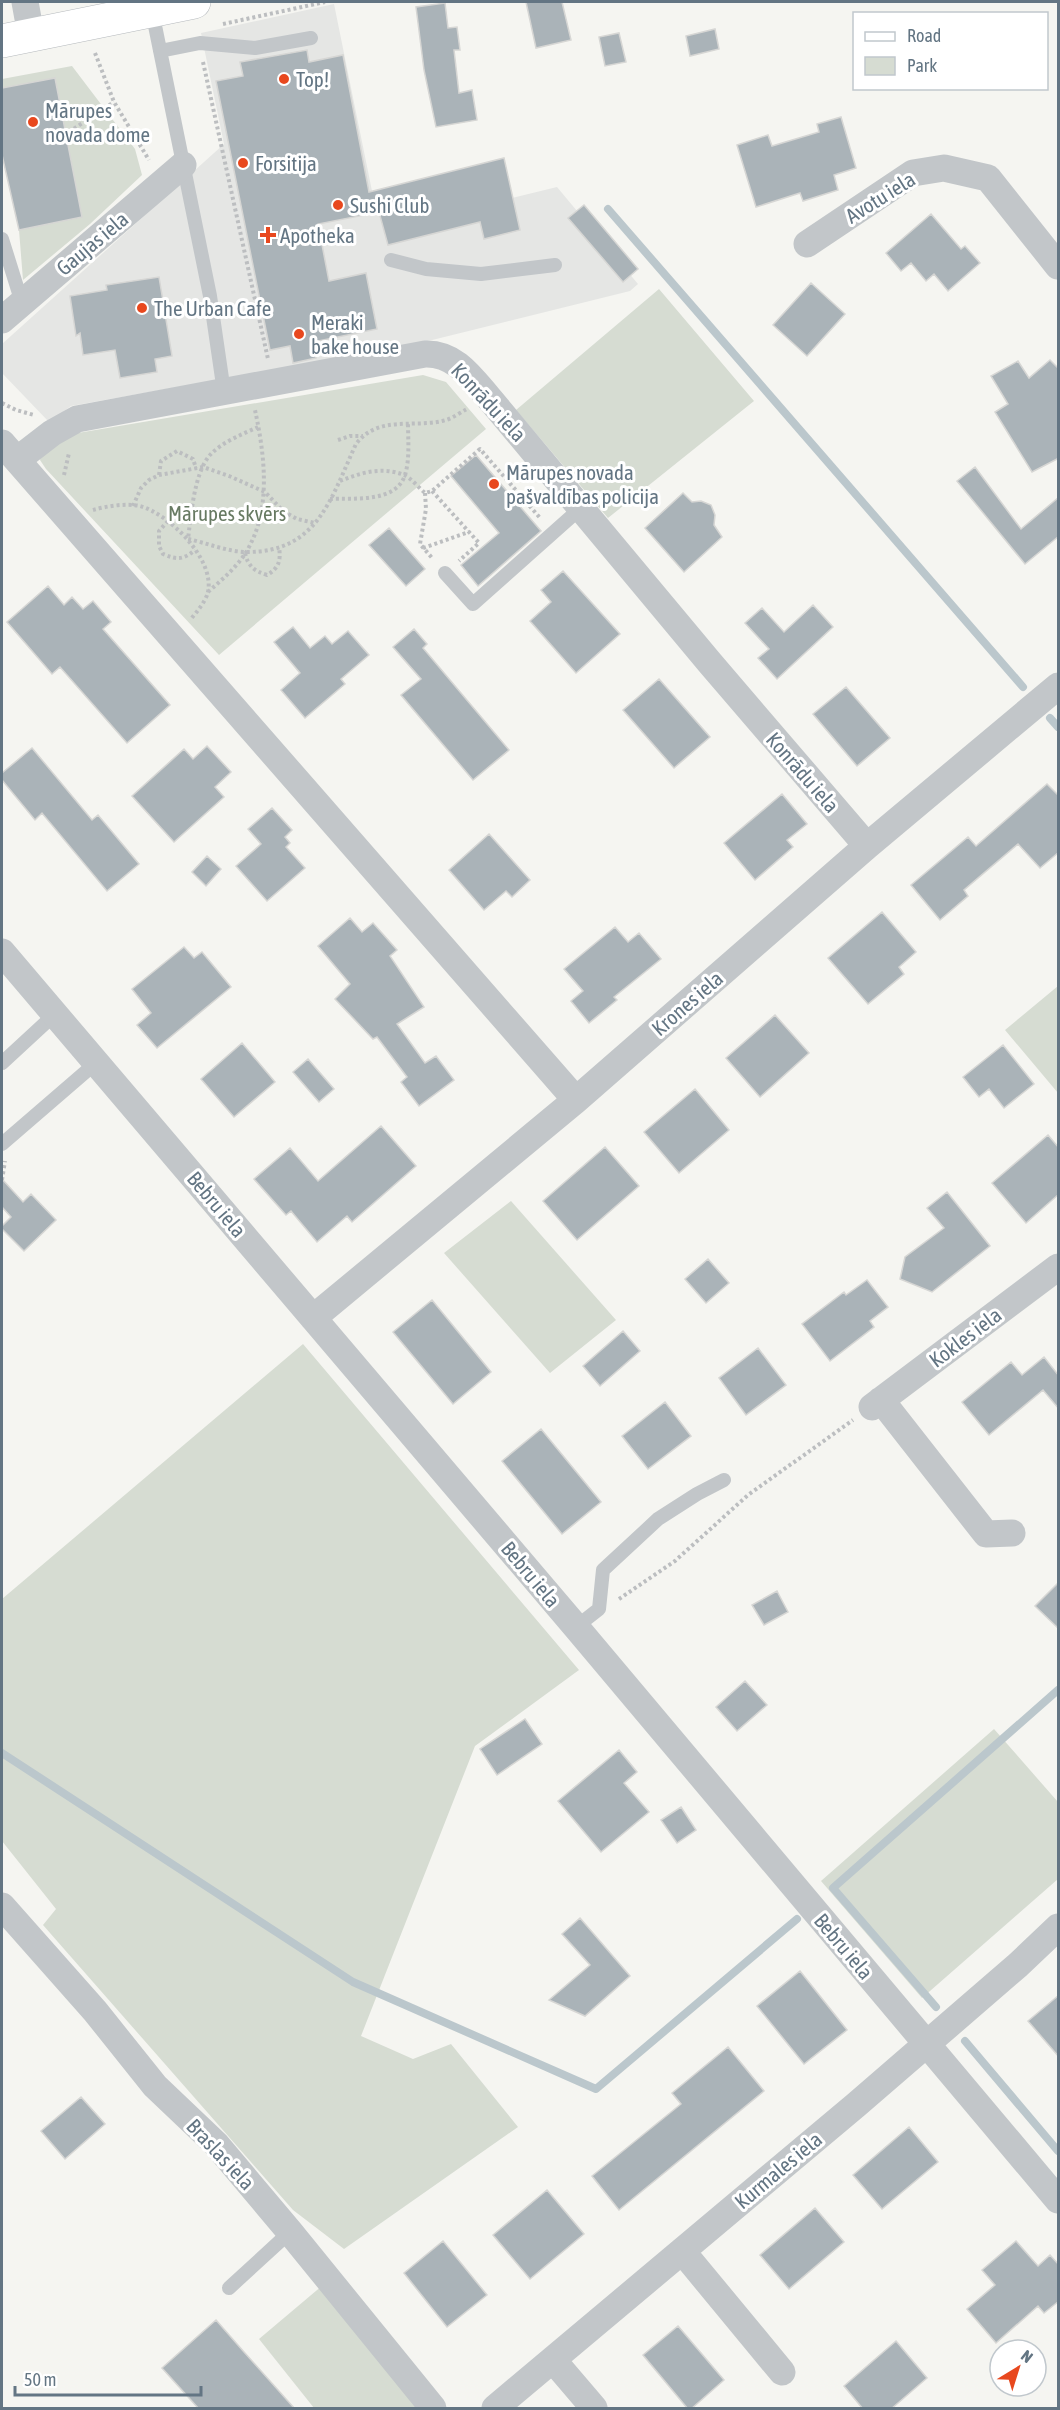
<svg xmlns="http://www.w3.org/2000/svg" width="1060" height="2410" viewBox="0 0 1060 2410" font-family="'Asap Condensed',sans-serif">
<rect width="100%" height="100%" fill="#f5f5f1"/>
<path fill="#e5e6e4" d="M334,4L372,191L512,198L557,187L638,284L630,291L408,346L71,406L49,422L2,373V344L224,144L201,33Z"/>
<path fill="#d6dcd2" d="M72,66L135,149L142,175L90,224L23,280L19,230L82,216L55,78L2,88V79Z
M659,289L754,401L608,518L516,410Z
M423,375L446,382L486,429L219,655L46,469L40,460L44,444L54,437Z
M1058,986V1093L1005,1030Z
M511,1201L616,1320L550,1373L444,1253Z
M303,1344L579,1670L475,1746L361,2036L413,2059L451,2044L518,2127L344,2249L293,2210L43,1925L56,1909L2,1841V1599Z
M994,1729L1058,1802V1879L922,1998L821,1881Z
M323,2285L420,2408H314L259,2339Z"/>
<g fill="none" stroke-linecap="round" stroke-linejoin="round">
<path stroke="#bbc7cc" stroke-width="8" d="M608,209L1023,687
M1050,718L1058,727
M2,1753L353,1982L596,2089L797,1919
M936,2007L833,1888L1058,1690
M965,2041L1058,2151"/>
</g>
<path fill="#aab3b8" stroke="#d6d6d4" stroke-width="1.5" d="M526,2H562L571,40L536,48Z
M445,3L448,28L457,27L460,50H454L459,93L472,90L477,120L436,127L424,70L416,7Z
M715,29L719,49L690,56L686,36Z
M619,33L626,62L605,66L599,37Z
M307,50L309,62L343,55L369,192L504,158L520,230L484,239L480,222L388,245L379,212L318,224L329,281L366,273L377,329L313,342L316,358L293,363L290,346L270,350L216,81L243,76L240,62Z
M55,78L82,217L19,230L2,155V88Z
M841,117L856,168L834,175L838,190L803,201L800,193L756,207L737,145L768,135L772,146L819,132L817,124Z
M584,205L638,269L623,282L568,218Z
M931,214L961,249L965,246L980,263L948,291L934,274L926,281L911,263L901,271L886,253Z
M159,277L172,356L155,359L157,372L120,378L115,350L83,355L80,333L76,336L70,296L107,290L106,285Z
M811,283L845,314L807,356L773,325Z
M1050,360L1059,369V458L1032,472L995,412L1008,404L991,376L1018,361L1029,378Z
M476,455L541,531L478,586L461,565L499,533L451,476Z
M975,467L1021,529L1059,497V536L1025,564L957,481Z
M683,493L692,502L701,501L711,505L715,515L714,525L722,537L684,572L645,528Z
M389,528L425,569L406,586L369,545Z
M563,571L620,634L576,673L530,621L551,602L541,590Z
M48,586L64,605L72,597L83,609L93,601L111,622L103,629L170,705L127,743L60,667L52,674L7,622Z
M813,605L833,627L777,679L758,658L769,649L745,623L762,608L784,632Z
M293,627L310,648L325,636L332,644L348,631L369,655L341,679L345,684L305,718L281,690L300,673L274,642Z
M414,629L427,644L423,648L509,750L473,780L401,695L421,679L393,647Z
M659,679L710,737L674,768L623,710Z
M846,687L890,738L857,766L813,714Z
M207,746L231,772L215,787L224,797L174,842L132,796L184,749L193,759Z
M32,748L92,820L98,815L139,864L107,891L42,813L35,820L2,780V773Z
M1047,784L1059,796V852L1040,868L1018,844L964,890L968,896L940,920L911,885L968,837L976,846Z
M782,794L807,824L787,840L793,847L755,880L724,843Z
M272,808L292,830L285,837L290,843L286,847L305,868L267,901L236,866L261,844L248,829Z
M489,834L530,880L512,897L506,891L484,910L449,870Z
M207,856L221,869L206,886L192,872Z
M882,912L916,952L899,967L904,974L868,1004L828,958Z
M350,918L362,932L373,923L397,950L390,956L424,1007L397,1024L425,1063L436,1056L454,1080L419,1106L401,1082L407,1077L377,1037L373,1039L335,999L350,984L318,946Z
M615,927L628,942L639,933L661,959L614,997L617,1000L589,1023L571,1001L583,991L564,969Z
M184,947L194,958L202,952L231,987L157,1048L137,1025L151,1013L132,989Z
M775,1015L809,1053L760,1097L726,1058Z
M242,1043L275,1082L234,1117L201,1079Z
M1003,1045L1034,1084L1004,1108L989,1089L979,1097L963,1077Z
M308,1059L334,1089L319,1102L293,1072Z
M695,1089L729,1130L679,1173L644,1132Z
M381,1126L416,1166L352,1222L347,1216L317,1242L291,1211L286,1215L254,1179L290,1148L318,1181Z
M1048,1135L1059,1148V1194L1026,1223L992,1183Z
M605,1147L639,1186L577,1240L543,1201Z
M2,1179L23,1202L31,1194L56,1220L24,1251L2,1229V1226L11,1217L2,1207Z
M947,1192L990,1246L932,1292L900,1279L905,1257L944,1228L927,1208Z
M708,1259L729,1283L706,1303L685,1279Z
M867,1280L888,1307L870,1321L874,1327L830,1361L802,1324L844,1292L846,1295Z
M432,1300L491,1372L453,1404L393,1332Z
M623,1331L640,1351L600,1386L583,1366Z
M758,1348L786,1385L746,1415L719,1378Z
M1044,1357L1059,1376V1409L1043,1390L989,1435L962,1402L1011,1362L1022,1375Z
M665,1402L691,1436L648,1469L622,1436Z
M541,1429L601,1502L562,1534L502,1461Z
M1059,1582V1629L1035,1606Z
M777,1591L788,1612L764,1625L752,1605Z
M745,1681L767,1705L737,1731L716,1707Z
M525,1719L542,1744L497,1775L480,1749Z
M619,1750L637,1772L624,1783L649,1812L601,1852L558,1801Z
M681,1807L696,1830L677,1843L661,1820Z
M580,1918L630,1976L585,2016L549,2000L590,1965L562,1934Z
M800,1971L847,2030L804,2064L757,2006Z
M1059,1995V2057L1028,2021Z
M728,2047L764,2091L619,2210L592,2176L681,2104L672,2093Z
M81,2097L105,2124L65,2159L41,2131Z
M909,2127L938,2162L882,2209L853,2175Z
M547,2190L584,2234L530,2279L493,2235Z
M815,2208L844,2242L789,2289L760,2255Z
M443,2241L487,2295L447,2327L404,2273Z
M1016,2241L1038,2266L1050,2255L1059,2265V2301L1044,2313L1038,2306L996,2343L967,2309L995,2285L982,2270Z
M216,2320L244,2352L295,2409H199L162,2368Z
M678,2326L724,2380L691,2409H688L643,2355Z
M896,2341L927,2378L891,2409H863L844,2386Z"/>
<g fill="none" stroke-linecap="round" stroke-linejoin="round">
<defs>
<path id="primary" d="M2,41L194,2"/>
</defs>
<use href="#primary" stroke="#b5b9bd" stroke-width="34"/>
<path stroke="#bcbec0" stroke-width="4" stroke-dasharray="3 3" stroke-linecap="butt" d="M223,24L325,2
M95,53L114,102L149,160
M203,62L268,359
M69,132L114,102
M2,403L16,410L34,415
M258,427C243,434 222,442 210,455C194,473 191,516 188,539C207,543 228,552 247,552C318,552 331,498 356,444C379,414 415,429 446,420C453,418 461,412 467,409
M338,440L350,436H363
M64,475L69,453
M159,475L161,461L177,451L193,459L196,468
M506,478L517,468
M340,481C360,473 382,466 404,475C411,478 419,488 425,493L432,491L480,449L541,519
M432,491L479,543L459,561
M425,493L426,509L420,544L433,559
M330,499C354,498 396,503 405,475C410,459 408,439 408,423
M133,506L141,488L149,480L159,475L203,467L229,476L265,492L283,511L297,519L315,523
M93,510C107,506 126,503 140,506C169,514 215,559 208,592C206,601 196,613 190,620
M168,521L159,531V546L163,554C177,560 183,560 195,550
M423,548L469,532
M245,553C248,566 254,571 267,575C279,568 281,561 279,547
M208,592C224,578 242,563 251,543C271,503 264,452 255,410
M2,1180L5,1161
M619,1599L675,1561L748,1495L853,1420"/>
<path stroke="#c2c6c9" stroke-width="14" d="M152,11L210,296L224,392
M160,51L200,43L255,48L311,38
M2,239L22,303
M391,260L426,269L481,274L555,265
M445,573L473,604L582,507
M2,1063L55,1014
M2,1144L97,1062
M576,1627L599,1609L603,1570L658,1519L697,1494L724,1480
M229,2288L290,2232"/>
<path stroke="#c2c6c9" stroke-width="27" d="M25,2L31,35
M807,244L913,173L944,168L988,178L1058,266
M2,320L183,165
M2,443L576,1100
M17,460L52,433L77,419L425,354C455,353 471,377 489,398L710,663L867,846
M2,952L576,1627L1058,2200
M313,1318L576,1100L867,846L1058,686
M881,1400L986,1534L1012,1533
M872,1407L1058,1267
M2,1906L95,2011L155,2086L216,2144L290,2232L433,2408
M682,2251L782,2372
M553,2360L594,2408
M495,2408L856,2105L1018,1965L1058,1927"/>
<use href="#primary" stroke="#fff" stroke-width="33"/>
</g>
<g fill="#e8481e" stroke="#fff" stroke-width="2">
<circle cx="284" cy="79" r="6"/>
<circle cx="33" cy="122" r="6"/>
<circle cx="243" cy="163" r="6"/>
<circle cx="338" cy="205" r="6"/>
<path d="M265 226h6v6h6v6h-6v6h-6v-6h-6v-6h6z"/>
<circle cx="142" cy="308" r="6"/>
<circle cx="299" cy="334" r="6"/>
<circle cx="494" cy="484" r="6"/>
</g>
<g text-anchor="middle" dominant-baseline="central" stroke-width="6" stroke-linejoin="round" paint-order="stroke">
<g font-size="21" fill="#637583" stroke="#fff" text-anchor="start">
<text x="296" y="79">Top!</text>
<text x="45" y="110">Mārupes<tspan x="45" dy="24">novada dome</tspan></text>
<text x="255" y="163">Forsitija</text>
<text x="350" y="205">Sushi Club</text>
<text x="280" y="235">Apotheka</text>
<text x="154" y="308">The Urban Cafe</text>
<text x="311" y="322">Meraki<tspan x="311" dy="24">bake house</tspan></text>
<text x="506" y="472">Mārupes novada<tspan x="506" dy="24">pašvaldības policija</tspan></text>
</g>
<g font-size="21" fill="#637583" stroke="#fff">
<text transform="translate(880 197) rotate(-32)">Avotu iela</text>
<text transform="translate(92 243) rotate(-40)">Gaujas iela</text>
<text transform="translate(489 402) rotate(47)">Konrādu iela</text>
<text transform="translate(803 772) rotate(49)">Konrādu iela</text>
<text transform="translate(687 1003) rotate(-41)">Krones iela</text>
<text transform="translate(217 1204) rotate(50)">Bebru iela</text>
<text transform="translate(965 1337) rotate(-37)">Kokles iela</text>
<text transform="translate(531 1574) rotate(50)">Bebru iela</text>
<text transform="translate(844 1946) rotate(50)">Bebru iela</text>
<text transform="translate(221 2154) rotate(47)">Braslas iela</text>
<text transform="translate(778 2170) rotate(-40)">Kurmales iela</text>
</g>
<g font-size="21" fill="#677a62" stroke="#fff">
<text x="227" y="513">Mārupes skvērs</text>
</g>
</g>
<rect width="1060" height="2410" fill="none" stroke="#637583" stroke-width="6"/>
<rect x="853" y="12" width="195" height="78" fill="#ffffff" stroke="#c1c8cd" stroke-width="1.5"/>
<rect x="865" y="32" width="30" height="9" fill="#ffffff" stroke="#c1c8cd" stroke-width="1.5"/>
<text x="907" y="42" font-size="18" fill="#637583">Road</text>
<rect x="865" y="57" width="30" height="18" fill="#d6dcd2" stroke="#c1c8cd" stroke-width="1.5"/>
<text x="907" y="72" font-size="18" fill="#637583">Park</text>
<g transform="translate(1018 2368) rotate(38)"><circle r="28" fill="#ffffff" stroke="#c1c8cd" stroke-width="1.5"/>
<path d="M0-4.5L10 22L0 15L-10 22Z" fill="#e8481e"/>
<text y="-9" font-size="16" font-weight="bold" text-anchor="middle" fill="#637583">N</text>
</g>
<path d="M15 2386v9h186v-9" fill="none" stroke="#637583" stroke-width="3"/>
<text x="24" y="2386" font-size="18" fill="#637583" stroke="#ffffff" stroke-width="4.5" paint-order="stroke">50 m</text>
</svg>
